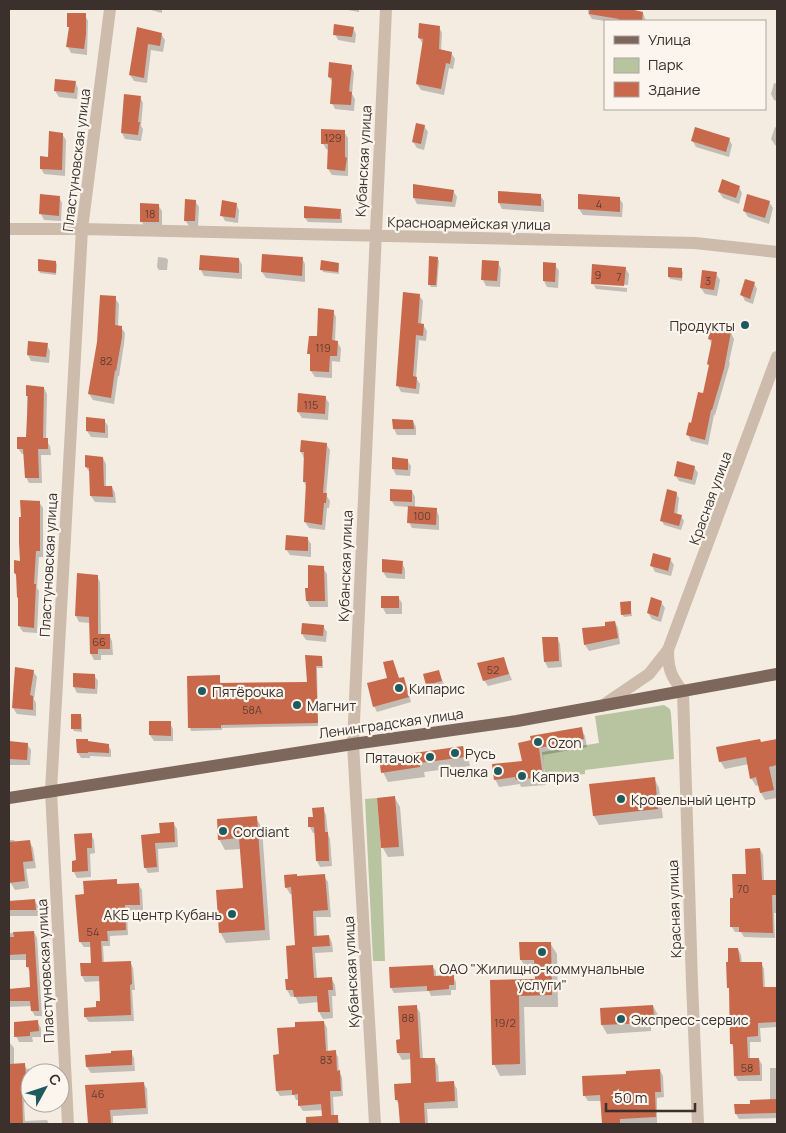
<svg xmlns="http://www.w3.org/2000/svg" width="786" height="1133" viewBox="0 0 786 1133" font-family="Manrope,sans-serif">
<rect width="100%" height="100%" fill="#f4ebe1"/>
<path fill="#b8c4a0" d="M664,705L670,709L671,714L674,759L585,770V774L546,779L542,752L599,743L595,716Z
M377,798L381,848L385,961H373L365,799Z"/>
<path fill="#0003" d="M150,9H162V13L151,10Z
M342,9H359V12Z
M588,9H624L643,13L646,21H605L592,19L588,13Z
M85,15L88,21L87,55L71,53L68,47L70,28Z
M439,27L442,33L441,51L451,53L455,59L453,69L449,68L444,95L421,90L417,84L423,44L419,38Z
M353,28L356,34L355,43L338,40L335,34Z
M138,29L161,34L165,40L163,52L151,50L147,83L134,81L130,75Z
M351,66L354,72L352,94L355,99L354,111L335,109L332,103L333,83L329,77Z
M75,82L78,88L77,99L59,97L55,91Z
M774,83L777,84V101L774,100L771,94Z
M140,97L143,103L141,126L143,129L141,141L125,139L122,133Z
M424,126L428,132L424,150L417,148L413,142Z
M775,127L777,128V146L775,145L771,139Z
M344,132L348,138V176L332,175L328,169L329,150L326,149L323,143Z
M62,134L66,140L65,176L44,174L41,168L49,158Z
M729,139L732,145L729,157L696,147L692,140Z
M739,187L742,193L739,204L723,198L719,192Z
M453,191L457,197L455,207L417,204L414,198Z
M540,195L544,201V212L502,209L499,203Z
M59,197L62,203L61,221L44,220L41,214Z
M619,198L623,204L622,217L583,215L579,209Z
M195,201L199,207L198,227L189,226L185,220Z
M769,202L773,208L769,224L748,217L744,211Z
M236,204L239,210L238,223L225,221L222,215Z
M158,205L162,211V228H145L142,222Z
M340,210L342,215V223L308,222L305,218Z
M9,256L10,258L9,274Z
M158,257L166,258L168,260L167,270H159L157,267Z
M302,258L305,264V282L266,278L262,272Z
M437,258L439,261L437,287H431L429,284Z
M239,259L242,265V279L204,276L201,270Z
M56,262L57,265L56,275L40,273L39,271Z
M498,263L501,269L500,287L486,286L483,280Z
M338,264L339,267V274L323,272L322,269Z
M555,265L559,271L558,288L547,287L544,281Z
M625,268L629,274L628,285L594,283V285L627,288V292L596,289L593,283Z
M681,270L683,272L682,281L670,279L669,277Z
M716,274L720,280L717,296L705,294L701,288Z
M754,283L757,289L753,304L745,301L742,295Z
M419,295L423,301L421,325H423L427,331L426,341L419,340L416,378L420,384L419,394L401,392L398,386Z
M115,298L119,304L118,326L121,327L125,333L124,344L119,376H118L114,404L93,400L89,394Z
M333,311L336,317L335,342H337L341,348L340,362L332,361V378L315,377L311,371L312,359L309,353Z
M731,333L734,339L729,362L730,363L715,415H714L708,445L691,441L688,435L704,395L710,368L708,364L712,344L709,339Z
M47,345L50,351L49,363L31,361L28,355Z
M44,388L47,394L46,440L50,446L51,455H41L42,483H29L26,477L24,454H22L18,448L27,439V396Z
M325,397L329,403L328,420L302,418L298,412Z
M104,420L108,426V438L91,437L87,431Z
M413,421L416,427V435H397L394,429Z
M326,444L330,450L326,495L330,501L329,508H327L325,530L309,528L305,522L307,488L304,482V458L301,452Z
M103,458L106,464V487H112L115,493L116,503L95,502L91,496L90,473L86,467Z
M407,460L411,466L410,476L396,475L393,469Z
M694,467L698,473L695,485L679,481L675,475Z
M412,491L415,497V508L436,509L439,516V530L412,528L409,522V507L395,506L391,500Z
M676,493L679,498L677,515L681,516L684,521L681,530L664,525L662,521Z
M39,502L43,508V557H39L37,588L39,591L37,633L23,632L19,626L17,578L15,573L21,562Z
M307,538L311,544V557L290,555L286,549Z
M670,559L674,565L671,576L655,572L652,566Z
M402,563L405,569V579L387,578L383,572Z
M323,568L327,574L328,607H310L307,601L306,589H309Z
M78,574L97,576L100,582L101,635H109L112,641L113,655H101V660H94L91,654L90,623L79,622L76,616Z
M398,597L402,603V614H386L383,608Z
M661,602L665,608L661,622L652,619L648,613Z
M630,603L632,616L624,617L622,614Z
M615,622L618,628L620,644L589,651L585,645Z
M323,626L327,632L326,642L306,640L302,634Z
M557,638L560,644L562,667L548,668L545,662Z
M307,656L321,657L323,660V668H317L318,726L222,728V730L191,731L190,728L189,677H219L221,684H308Z
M503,658L512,680L488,686L484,680Z
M393,661L399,679L403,678L406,684L411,702L377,712L374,706L388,678Z
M33,671L37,677L34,699L36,703V716L17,714L13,708Z
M439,672L445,687L431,691L428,685Z
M75,674L94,675L98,681L97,694L77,693L74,687Z
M81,716L82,718V732L74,731L72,728Z
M170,723L173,729V741H154L150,735Z
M581,729L585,736L587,747L543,755L546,785L521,787L520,784L499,787L495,779L523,762L532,741Z
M777,740V798L765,800L761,793L759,785L756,786L751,778L749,764L725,769L720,761L761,744Z
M9,743L27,744L31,750L30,765H9Z
M88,743L108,745L111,750V757L90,756V758H81L78,753Z
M463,747L468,757L470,766L424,772L425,777L388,782L383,772Z
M654,778L659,788L663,818L599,825L594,816L590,786Z
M395,798L400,807L404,856L388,857L383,848Z
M323,809L326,815L328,834L330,839L332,866L320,867L317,861L315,833H313L310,827L314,818Z
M256,818L262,828L270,940L226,943L220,932L244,889L241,849L225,850L219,839Z
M173,823L177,829L178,847L158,849L159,872L148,873L145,867L142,836L161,834Z
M91,834L94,840L95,853L90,854L91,877L77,878L74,872Z
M9,840H14L16,843L29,841L33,848L36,868L26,869L29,888L15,890L10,882L9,872Z
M760,849L763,855L764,882L777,881V913H774L775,938L744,937L741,932H735L732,927L734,900Z
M285,876H324L328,882L331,917H316L317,937L329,936L332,943L333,952L315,953L317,979L331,978L335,985L336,996H332L333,1018L323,1019L319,1012V1002L299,1004L295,996L291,997L287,990L297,947L292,894H290L286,887Z
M116,881L118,885L138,884L142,890L143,910L127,911L128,935L110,936V946H103L104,963L130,962L133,968L135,990H132L134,1021L89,1022L85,1017L98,1008L101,1002V981L85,982L82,976V964H92V947H84L80,942L86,895Z
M34,900L38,906V916H9V901Z
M34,932L37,938L42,1016H35L32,1011V1006L9,1007V989L31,988L30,971L27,967V960H9V933Z
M550,943L557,954L558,1007H524L526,1075L500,1076L494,1064L492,981L536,980V971H528L521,960Z
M738,949L741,955L742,964L761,963L764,969L765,988H777V1027L760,1028L761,1042H750V1059H759L762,1065V1081H738L735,1076L734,1048L731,1043V991L729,987Z
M432,966L436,971V977L453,976L456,982V990H451V995L431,996L429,991L394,993L391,988Z
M416,1006L420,1013L423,1060L434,1059L438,1066L439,1083L453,1082L457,1089L458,1108L427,1109L428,1124H402L400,1106L396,1100L413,1084L411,1059L402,1060L398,1053Z
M653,1006L658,1015V1025H651V1031L607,1034L602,1025Z
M37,1022L41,1028V1037H32L33,1042H19L16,1036Z
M324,1022L327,1028L328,1052H335L338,1057L339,1072L342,1077L343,1096L333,1097L334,1116H337L340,1124H324L323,1110L303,1111L299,1105V1100H296L294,1095L280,1096L277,1091L280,1055L297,1028Z
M9,1042L14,1048V1065H24L27,1069L38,1068L40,1073H30V1102H24L25,1121L47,1120L49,1124H9Z
M131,1052L134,1058L135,1071L91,1073L87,1067Z
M770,1068H777V1118L739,1119L736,1114L770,1100Z
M660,1070L663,1076L664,1097L657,1098V1124H603L602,1101H588L584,1095L627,1075Z
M143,1083L147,1089L148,1114L113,1116V1124H90L86,1086Z"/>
<path fill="#c8694b" d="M590,9H630L643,12L642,21H618L619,19L589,14Z
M67,13H86V34L84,49L66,47L69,27H67Z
M419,23L440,26L439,49L452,52L450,64L446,63L441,89L416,84L423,39L418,38Z
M334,24L354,27L352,37L333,35Z
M137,27L162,33L160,46L148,44L144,78L129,75Z
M329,62L352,65L349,91L352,92L351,105L330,104L332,78L328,77Z
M55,79L76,81L74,93L54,91Z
M124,94L141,96L138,122H140L138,135L121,133Z
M416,123L425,125L421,144L412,142Z
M695,127L730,138L726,152L691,141Z
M321,129L345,130V157L347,158L345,171L327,169L328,144H321Z
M49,131L63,133L62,170L40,169V156L48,157Z
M722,179L740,186L736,198L718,192Z
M413,184L454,190L452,202L413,198Z
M498,191L541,194V206L498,203Z
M40,194L60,196L59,216L39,214Z
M578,194L620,197V212L578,209Z
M747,194L770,201L765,218L743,211Z
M185,199L196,200L195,221H184Z
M222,200L237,203L235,218L220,216Z
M140,203L159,204V222H140Z
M304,206L341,209L340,219L304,218Z
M262,254L303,257L302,276L261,272Z
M200,255L239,258V273L199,270Z
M429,256L438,257L436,285H428Z
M38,259L56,261V273L38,271Z
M321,260L339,263L338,272L320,270Z
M482,260L499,261L497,281L481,280Z
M543,262L556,263L555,282L543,281Z
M592,264L626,267L624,286L591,284Z
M668,267L682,268V278L668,277Z
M702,270L717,272L714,290L700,288Z
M745,279L755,282L750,299L740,295Z
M403,292L420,294L418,323L424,324L423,336L416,335L413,376L417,377L416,389L396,386Z
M100,295L116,296L115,325L122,326V337L116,371L115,370L111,398L88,394L97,342Z
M318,308L334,310L332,340L338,341L337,356H330L329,372L310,371V354H307L309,336H317Z
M711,326L731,332L724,369L712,410H711L705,440L686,435L689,422L691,423L698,392L703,393L709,365L707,364L712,340L708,339Z
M28,341L48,343L46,357L27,355Z
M26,385L44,387L43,438H48V449H38L39,478H25L23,449H17V437H26L28,396H26Z
M298,393L326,396L325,414L297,412Z
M86,417L105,419V433L86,431Z
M392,419L413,420L414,429H393Z
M301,440L327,443L323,493H327L326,503H324L322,525L304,522L306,482H303L304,452H300Z
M85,455L103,457L104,486H112L113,497L90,496L89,468L85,467Z
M392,457L408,459V470L392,469Z
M677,461L695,466L692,480L674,476Z
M390,489L412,490V502L390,501Z
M667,489L677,492L674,513L682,515L679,526L660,521Z
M20,500L40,501V551H36L34,584H36L34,628L18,626V598L17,597L16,574L14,573V560L20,561L19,543V517H21Z
M408,506L437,508L436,525L407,523Z
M286,535L308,537V551L285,550Z
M653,553L671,558L668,571L650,566Z
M382,559L403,561L402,574L382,572Z
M308,565L324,566L325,601H306L305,588H308Z
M77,573L98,575V634H110V649H98V654H90L89,617L75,616Z
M381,596H399V608H381Z
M651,597L662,601L658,617L647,613Z
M631,601V614L621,615L620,602Z
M615,621L618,638L584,645L582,628L605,626V622Z
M302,623L324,625L323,636L301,634Z
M542,637H558L559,661L544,662Z
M305,655L322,656V666H316L318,723L221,725V728H188L187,676L220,675V683L307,682Z
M504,657L509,674L483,681L477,663Z
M393,660L399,678L404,677L409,697L373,707L367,683L387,678L383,662Z
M15,667L34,670L30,695L33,696V710L12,708Z
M439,670L442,681L426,685L423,674Z
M73,673L95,674V689L73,687Z
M71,714H81V729H71Z
M149,721H171V736L149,735Z
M582,727L584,739L539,748L543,777L516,780L515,777L494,780L492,764L522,761L518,743L531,740L530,736Z
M76,739H88V741L109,744V753L88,752V753H77Z
M760,739L761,742L777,739V765L769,767L774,790L760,793L756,777L750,779L746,757L719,762L716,747Z
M9,741L28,743L27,760L9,759Z
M463,746L465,757L420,763V767L381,773L379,758Z
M655,777L658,809L593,816L589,784Z
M395,796L399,847L381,848L377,798Z
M324,807L325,832H328L329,861H316L314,827H308V817H313L312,808Z
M257,816L265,930L219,933L216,890L243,888L239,838L218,840L217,819Z
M174,822L175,842L155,843L157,867L144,868L141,835L160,833L159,823Z
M92,833V848H87L88,871L72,872V861L76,860L74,834Z
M30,840L33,861L23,862L25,881L9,883V842Z
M760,848L762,880H777V895H772L773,933L739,932V927H730V898H733L732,874H746L745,849Z
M297,874V876L325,874L328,910L313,911L314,936L329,935L330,946L312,947L314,978L332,977L333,990H328L330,1012H318L317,996L294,997L293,990H286L285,979H288L286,946L295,945L291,887L285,888L284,875Z
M117,879V884L139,883L140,905H125L126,930L107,931L108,941H101L102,962L131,961L132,984L130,985L131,1015L84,1017V1008L96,1007V1001H100L99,976H81L80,963H91L90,942H79L75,895L84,894L83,881Z
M35,899L36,910H9V901Z
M34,931L39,1011H31L30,1001H9V989L30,987L29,967H26V954L9,955V937H14L13,932Z
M519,942H551L552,995L519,996L520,1064L492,1065L490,980L535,979L534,960H520Z
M728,948H738L740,962H762L763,987H777V1022L758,1023V1036L747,1037L748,1058H759L760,1075L734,1076L733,1044H730L729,988H727L726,962H728Z
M433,965L434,976L454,975V985H449V989L427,991V986L390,988L389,967Z
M417,1005L420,1058H435L436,1082L454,1081L455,1101L424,1103L425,1124H400L398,1100H395L394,1084L411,1083L410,1053H397L396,1040L400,1039L398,1006Z
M653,1005L654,1017H646L647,1023L601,1025L600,1008Z
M38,1020L39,1031L30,1032V1036L14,1037V1022Z
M324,1021L326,1051L336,1050L337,1071L340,1070L341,1091H330L331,1115H338V1124H306V1117L322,1116L321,1104L298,1106V1094L292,1095V1090L276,1091L273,1055L279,1054L277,1028L295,1027V1022Z
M132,1050V1065L86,1067L85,1055L111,1053V1051Z
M25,1063L27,1094H22L23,1124H9V1064Z
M660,1069L661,1092H655L656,1117L620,1119V1124H602L600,1095L583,1096L582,1076L626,1074V1071Z
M144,1082L146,1108L110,1110L111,1123L88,1124L85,1085Z
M777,1099V1113L735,1114L734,1104H750V1100Z"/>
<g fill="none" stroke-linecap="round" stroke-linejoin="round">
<path stroke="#cdbbac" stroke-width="12" d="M9,229H82L695,243L777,252
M668,650C668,670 671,676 683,692L692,983L698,1124
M602,706L649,674L668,650L777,357
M68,1124L51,791L82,229L110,9
M375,1124L353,744L386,9"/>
<path stroke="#7d675c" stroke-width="12" d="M9,798L353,744L517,721L777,674"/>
</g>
<g fill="#1f5a5e" stroke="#fbf5ee" stroke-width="2">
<circle cx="745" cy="325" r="5"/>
<circle cx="399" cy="688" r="5"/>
<circle cx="202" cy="691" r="5"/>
<circle cx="297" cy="705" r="5"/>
<circle cx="538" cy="742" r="5"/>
<circle cx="455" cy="753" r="5"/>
<circle cx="430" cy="757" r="5"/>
<circle cx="498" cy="771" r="5"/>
<circle cx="522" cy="776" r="5"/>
<circle cx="621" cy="799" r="5"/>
<circle cx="223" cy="831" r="5"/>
<circle cx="232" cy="914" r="5"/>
<circle cx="542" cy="952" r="5"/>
<circle cx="621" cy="1019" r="5"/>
</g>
<g text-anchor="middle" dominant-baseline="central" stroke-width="4.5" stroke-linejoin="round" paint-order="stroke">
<g font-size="11" fill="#5e3e33">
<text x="333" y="137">129</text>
<text x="599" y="203">4</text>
<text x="150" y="213">18</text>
<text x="598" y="274">9</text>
<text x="619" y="276">7</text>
<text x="708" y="280">3</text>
<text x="323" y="347">119</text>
<text x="106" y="360">82</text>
<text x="311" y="404">115</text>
<text x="422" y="515">100</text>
<text x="99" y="641">66</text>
<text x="493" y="669">52</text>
<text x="252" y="709">58А</text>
<text x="743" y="888">70</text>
<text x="93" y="931">54</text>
<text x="408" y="1017">88</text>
<text x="505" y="1022">19/2</text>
<text x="326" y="1059">83</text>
<text x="747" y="1067">58</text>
<text x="98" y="1093">46</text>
</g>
<g font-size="14" fill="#3b302b" stroke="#fbf5ee">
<text transform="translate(76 160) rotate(-83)">Пластуновская улица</text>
<text transform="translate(363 161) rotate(-87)">Кубанская улица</text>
<text transform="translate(469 223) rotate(1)">Красноармейская улица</text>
<text transform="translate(710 498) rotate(-70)">Красная улица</text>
<text transform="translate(48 565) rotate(-87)">Пластуновская улица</text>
<text transform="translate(345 566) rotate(-88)">Кубанская улица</text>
<text transform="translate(391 723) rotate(-8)">Ленинградская улица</text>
<text transform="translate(674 909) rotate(-92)">Красная улица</text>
<text transform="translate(45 971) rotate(-93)">Пластуновская улица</text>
<text transform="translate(351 972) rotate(-93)">Кубанская улица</text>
</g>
<g font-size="14" fill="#3b302b" stroke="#fbf5ee" text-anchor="start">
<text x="735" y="325" text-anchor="end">Продукты</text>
<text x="409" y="688">Кипарис</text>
<text x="212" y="691">Пятёрочка</text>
<text x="307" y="705">Магнит</text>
<text x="548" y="742">Ozon</text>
<text x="465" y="753">Русь</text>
<text x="420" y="757" text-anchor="end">Пятачок</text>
<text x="488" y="771" text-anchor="end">Пчелка</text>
<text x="532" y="776">Каприз</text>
<text x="631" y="799">Кровельный центр</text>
<text x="233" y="831">Cordiant</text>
<text x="222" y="914" text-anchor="end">АКБ центр Кубань</text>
<text x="542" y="968" text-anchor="middle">ОАО "Жилищно-коммунальные<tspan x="542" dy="16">услуги"</tspan></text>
<text x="631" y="1019">Экспресс-сервис</text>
</g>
</g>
<rect width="786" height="1133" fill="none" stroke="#3b302b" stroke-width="20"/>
<rect x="604" y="20" width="162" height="90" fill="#fbf5ee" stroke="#aea6a0"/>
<rect x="614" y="36" width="25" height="8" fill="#7d675c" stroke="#aea6a0"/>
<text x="648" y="45" font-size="15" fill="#3b302b">Улица</text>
<rect x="614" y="58" width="25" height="15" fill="#b8c4a0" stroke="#aea6a0"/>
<text x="648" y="70" font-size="15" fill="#3b302b">Парк</text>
<rect x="614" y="82" width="25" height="15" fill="#c8694b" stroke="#aea6a0"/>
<text x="648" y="95" font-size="15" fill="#3b302b">Здание</text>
<g transform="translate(45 1088) rotate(50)"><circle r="24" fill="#fbf5ee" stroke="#aea6a0"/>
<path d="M0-4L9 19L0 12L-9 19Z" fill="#1f5a5e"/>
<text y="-8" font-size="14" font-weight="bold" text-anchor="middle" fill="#3b302b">С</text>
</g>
<path d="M606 1103v8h89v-8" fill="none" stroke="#3b302b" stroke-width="2.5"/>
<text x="614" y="1103" font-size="15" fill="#3b302b" stroke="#fbf5ee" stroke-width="4" paint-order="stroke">50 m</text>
</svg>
